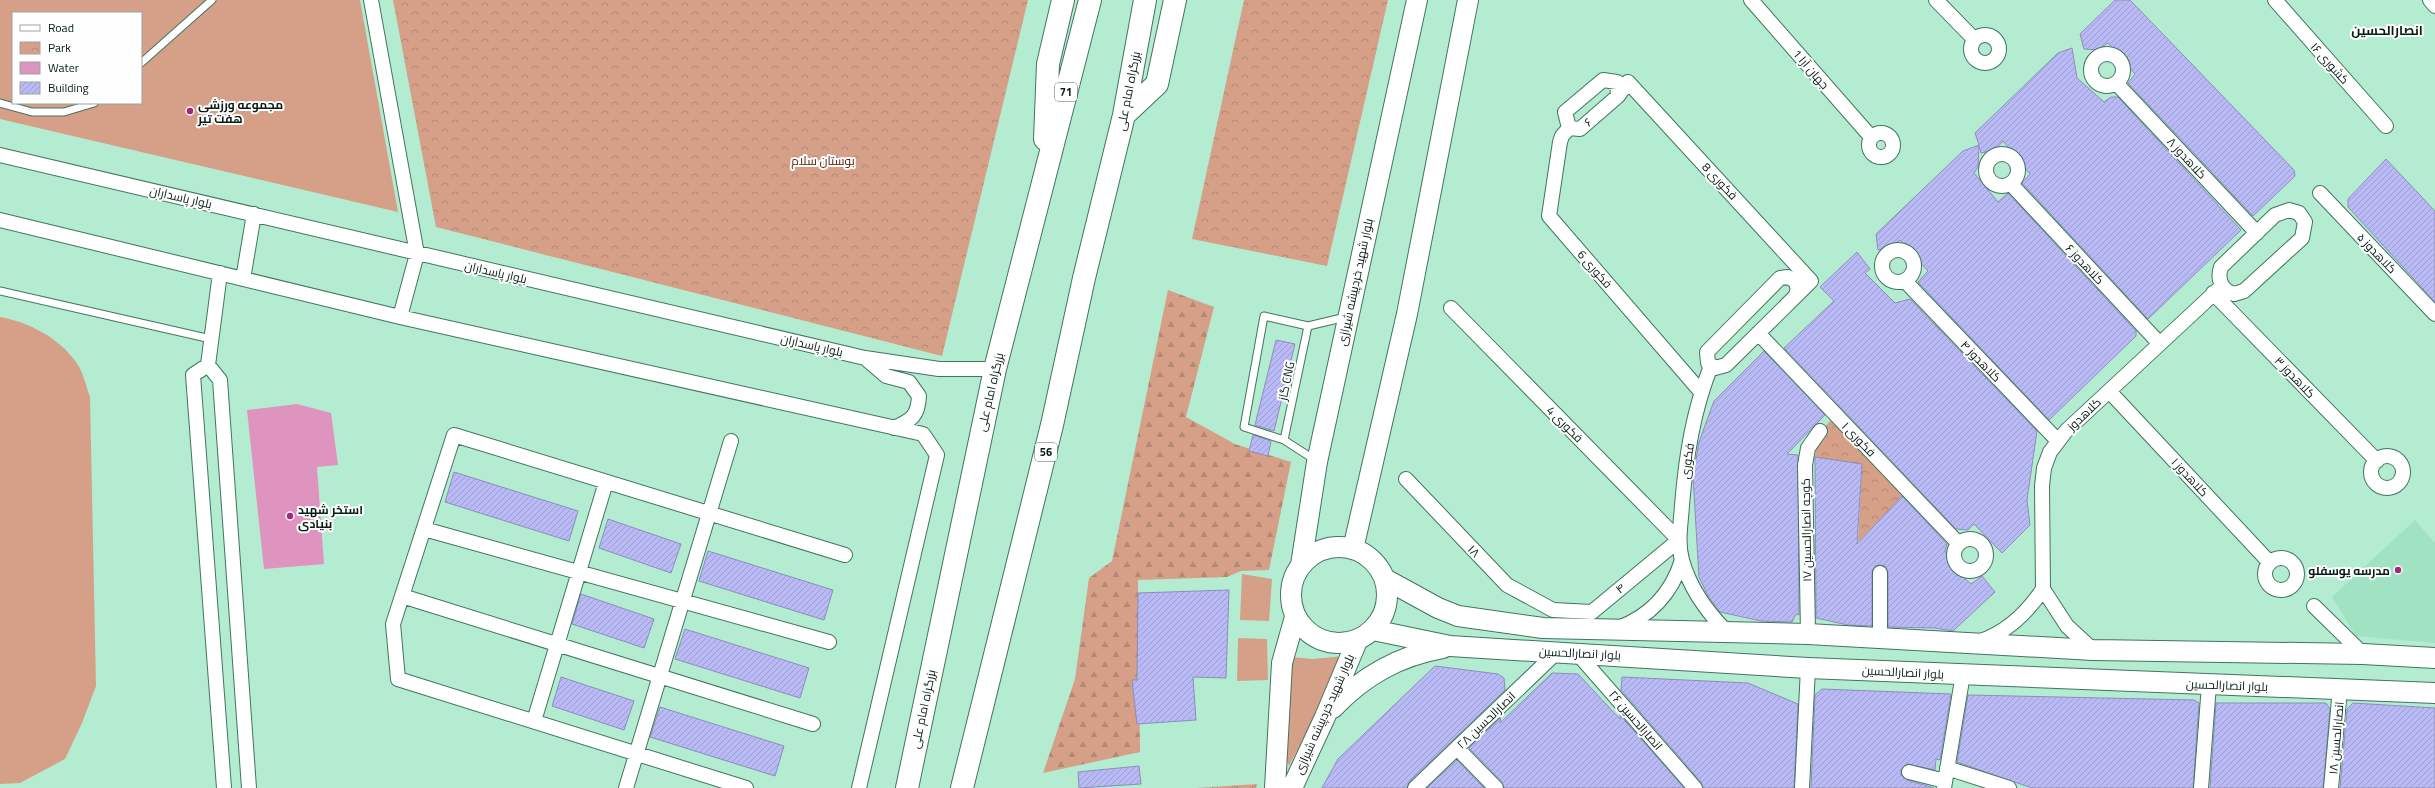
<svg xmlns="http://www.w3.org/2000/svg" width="2435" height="788" viewBox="0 0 2435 788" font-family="'Titillium Web',Cairo,sans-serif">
<defs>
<pattern id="forest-firs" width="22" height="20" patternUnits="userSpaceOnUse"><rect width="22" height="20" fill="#d59f88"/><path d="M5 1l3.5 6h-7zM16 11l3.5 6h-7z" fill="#b58874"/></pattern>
<pattern id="park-crowns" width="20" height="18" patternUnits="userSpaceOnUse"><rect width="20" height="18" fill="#d59f88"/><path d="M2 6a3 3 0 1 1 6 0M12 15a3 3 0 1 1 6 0" fill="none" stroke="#b58874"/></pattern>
<pattern id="building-hatch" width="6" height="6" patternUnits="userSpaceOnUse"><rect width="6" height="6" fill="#b9baf5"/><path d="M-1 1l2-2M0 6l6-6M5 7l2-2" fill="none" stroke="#9e9fd1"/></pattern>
</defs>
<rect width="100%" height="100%" fill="#b4ecd1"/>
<path fill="#a1e2c3" d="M2415,520L2435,543V643L2356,636L2332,597Z"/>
<path fill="#d59f88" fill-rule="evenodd" d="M0,0H360L398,212L0,119ZM13,13H141V103H13Z
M0,317C29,322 59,338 76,362C83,371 86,386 90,397L96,686L82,723L65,759L20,783L0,784Z
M1242,574L1272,579L1269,621L1240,620Z
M1238,638L1267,639L1268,680L1237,681Z
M1345,656L1340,669L1289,766L1285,756L1292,657L1312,659Z"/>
<path fill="url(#forest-firs)" d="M1168,290L1214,307L1186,417L1235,444L1291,462L1269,570L1241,571L1227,577L1138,580L1140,752L1043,773L1075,679L1089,578L1112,561Z"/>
<path fill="url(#park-crowns)" d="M393,0H1028L942,356L436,227Z
M1244,0H1388L1327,266L1192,239Z
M1833,418L1905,493L1858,542L1862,464L1815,457L1818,434Z
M1257,784L1256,788H1196Z"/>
<path fill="#de94bf" d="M297,404L331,413L338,465L317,467L324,564L264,569L247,410Z"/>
<path fill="url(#building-hatch)" stroke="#8c8dbb" d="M2115,0H2130L2294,170L2295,176L2253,216L2128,83L2135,74L2108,43L2097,50L2084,49L2080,34Z
M2072,48L2077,78L2104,102L2111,97H2118L2241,230L2148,319L2022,183L2030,174L2003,141L1995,150L1981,153L1979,146L1978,167L1974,173L1998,202L2008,193L2136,331V336L2049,420L1918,282L1928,271L1900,240L1891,247L1878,250L1876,234L1963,151L1979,145L1975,133L2058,53Z
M2386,159L2435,211V302L2348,207V199Z
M1857,252L1870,269L1865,273L1895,303L1910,299L2037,431L2027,500L2030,525L2002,553L1974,524L1968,530L1956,529L1784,348L1834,301L1820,287Z
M1276,340L1295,344L1274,431L1255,425Z
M1764,351L1825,415L1787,454L1798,455L1799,615L1796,614L1792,622L1761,621L1720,612L1708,596L1699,577L1693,477L1699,442L1714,401Z
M1253,435L1271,441L1268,456L1249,451Z
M1815,457L1862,464L1857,544L1902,496L1947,544L1945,551L1954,569L1971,584L1982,576L1995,592L1953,631L1935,628L1888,627V573L1885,566L1880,565L1875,566L1872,573V626L1848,625L1816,618Z
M454,472L578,511L569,541L445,502Z
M608,519L681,544L671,573L599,548Z
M708,551L833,590L824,620L699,581Z
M1229,590L1226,678L1193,677L1196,720L1137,724L1132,680H1137L1138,593Z
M581,594L654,619L644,648L572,624Z
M685,629L809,668L800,698L675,659Z
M1435,666L1498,674L1504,678L1505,690L1409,782L1407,788H1322L1338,759Z
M1552,673L1578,674L1620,719V715L1684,788H1504L1502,782L1469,748L1501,717L1500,723Z
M561,677L634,701L624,730L552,706Z
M1622,677L1748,683L1798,704L1794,788H1703L1701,782L1621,690Z
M1822,689L1951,694L1940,760L1936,759L1935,770L1907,764L1901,770V775L1907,780L1934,788H1811L1815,695Z
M1968,695L2194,700L2199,703L2193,788H2032L1957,762Z
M2216,703H2326L2330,709L2323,788H2210Z
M2353,703L2435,708V788H2340L2347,709Z
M660,707L784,746L775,776L650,737Z
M1457,760L1484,788H1427Z
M1139,766L1141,784L1079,788L1078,772Z"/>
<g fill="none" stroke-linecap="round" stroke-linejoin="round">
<defs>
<path id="lane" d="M141,63L212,0
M0,103L32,112H64L94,103
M0,291L211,339
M1284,440L1308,326
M1315,460L1284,440L1244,427L1264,316L1308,326L1346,317"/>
<path id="street" d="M371,0L417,254L400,317
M1751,0L1871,137
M1936,0L1974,39
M2275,0L2386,126
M2430,0L2435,6
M1971 49a14 14 0 1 1 28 0a14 14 0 1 1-28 0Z
M2091 70a16 16 0 1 1 32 0a16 16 0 1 1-32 0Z
M1603,80L1617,82L1618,96L1580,129L1569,128L1565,112Z
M2117,84L2257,233
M1618,96L1628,82L1811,281L1726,365L1715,368L1708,363L1707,352L1780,278L1788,277L1795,281L1798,288L1796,295
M1569,128L1562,136L1560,142L1549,216L1701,392
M1869 145a12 12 0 1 1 24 0a12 12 0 1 1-24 0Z
M1986 170a16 16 0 1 1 32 0a16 16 0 1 1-32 0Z
M0,155L865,358L939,369H995
M2011,184L2159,343
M2320,193L2435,314
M2289,210L2299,213L2305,222L2302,238L2244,291L2234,294C2221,290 2217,279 2221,267L2275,215Z
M0,220L400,317L923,434L937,455L859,788
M1882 266a16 16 0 1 1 32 0a16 16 0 1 1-32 0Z
M243,279L254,214
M1905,281L2058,441
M2213,293L2377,461
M1758,333L1959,544
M865,358L886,376L909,382L919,396C918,416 912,420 894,428
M208,365L220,273
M1711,366C1693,411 1686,457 1682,505C1681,523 1677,542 1682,560C1690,589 1706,611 1727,632
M2109,391L2270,563
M2371 472a16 16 0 1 1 32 0a16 16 0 1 1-32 0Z
M1406,479L1507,585L1553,610L1592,612L1679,540L1451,308
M424,529L829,642
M1954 555a16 16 0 1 1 32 0a16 16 0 1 1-32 0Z
M2265 574a16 16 0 1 1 32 0a16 16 0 1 1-32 0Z
M402,596L813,724
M2314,606L2363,654
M1618,628C1651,616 1672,592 1682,560
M1808,634L1805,465L1808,448L1820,431
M1880,638V573
M1978,642C2006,633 2027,613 2043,589
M2093,650L2067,626L2043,589L2042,486L2044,468L2050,452L2066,431L2222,286
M1577,653L1695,788
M534,721L606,482
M1457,748L1496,788
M1947,768L2009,788
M1909,772L1945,781
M224,788L193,375L208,365L220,380L249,788
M626,788L731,441
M746,788L398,679L393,624L454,435L845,555
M1415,788L1557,652
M1802,788L1808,668
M1944,788L1963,674
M2201,788L2209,685
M2331,788L2340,688"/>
<path id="secondary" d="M1291 595a48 48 0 1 1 96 0a48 48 0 1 1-96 0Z
M1353,549L1407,314L1468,0
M1301,565L1317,462L1417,0
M1385,579L1438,608L1458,616L1543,628L1808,634L2093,650L2363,654L2435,658
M1373,630L1450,646L1808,668L2435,693
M1333,708C1364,675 1399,656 1443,648
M1275,788L1282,663L1295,617
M1292,788L1325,717L1357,641"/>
<path id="highway" d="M1124,115L1157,84L1175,0
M1045,139L1048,64L1063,0
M907,788L995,369L1090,0
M962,788L1052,425L1084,278L1124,115L1145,0"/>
</defs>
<use href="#lane" stroke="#40755e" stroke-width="9"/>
<use href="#street" stroke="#40755e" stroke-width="16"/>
<use href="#secondary" stroke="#40755e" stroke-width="22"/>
<use href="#highway" stroke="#40755e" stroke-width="24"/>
<use href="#lane" stroke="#fff" stroke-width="7"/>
<use href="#street" stroke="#fff" stroke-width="14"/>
<use href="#secondary" stroke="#fff" stroke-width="20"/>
<use href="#highway" stroke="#fff" stroke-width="22"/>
</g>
<g fill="#a3277b" stroke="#fefefe" stroke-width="1.5">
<circle cx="190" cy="111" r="4"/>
<circle cx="290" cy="516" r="4"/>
<circle cx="2398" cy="570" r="4"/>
</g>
<g text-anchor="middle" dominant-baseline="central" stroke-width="4" stroke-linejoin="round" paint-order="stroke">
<g fill="#fefefe" stroke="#51605a" stroke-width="1">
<rect x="1055" y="83" width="22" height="18" rx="3"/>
<rect x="1035" y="443" width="22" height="18" rx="3"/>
</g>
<g font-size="11" font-weight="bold" fill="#071d14">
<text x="1066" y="92">71</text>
<text x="1046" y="452">56</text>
</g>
<g font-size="12" fill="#071d14" stroke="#fefefe">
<text transform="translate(2330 63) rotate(48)">کشوری ۱۶</text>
<text transform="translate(1811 69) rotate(49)">جهان آرا 1</text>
<text transform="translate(1128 91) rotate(-79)">بزرگراه امام علی</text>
<text transform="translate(1588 122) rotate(-41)">۶</text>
<text transform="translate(2187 158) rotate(47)">کلاهدوز ۸</text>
<text transform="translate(1720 181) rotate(47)">فکوری 8</text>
<text transform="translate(181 197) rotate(13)">بلوار پاسداران</text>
<text transform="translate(2377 253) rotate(46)">کلاهدوز ۵</text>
<text transform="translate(2085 264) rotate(47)">کلاهدوز ۶</text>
<text transform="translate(1595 269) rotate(49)">فکوری 6</text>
<text transform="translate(496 272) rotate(13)">بلوار پاسداران</text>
<text transform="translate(1355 282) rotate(-78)">بلوار شهید خردپیشه شیرازی</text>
<text transform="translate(812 345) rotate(13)">بلوار پاسداران</text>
<text transform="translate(1981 361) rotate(46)">کلاهدوز ۴</text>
<text transform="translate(2295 377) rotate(46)">کلاهدوز ۳</text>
<text transform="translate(1286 381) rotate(-78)">گاز CNG</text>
<text transform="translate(990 392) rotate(-77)">بزرگراه امام علی</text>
<text transform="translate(2084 414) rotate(-44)">کلاهدوز</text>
<text transform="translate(1565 424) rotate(45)">فکوری 4</text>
<text transform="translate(1859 439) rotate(46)">فکوری ۱</text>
<text transform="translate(1687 461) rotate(-82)">فکوری</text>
<text transform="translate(2190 477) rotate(47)">کلاهدوز ۱</text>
<text transform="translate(1806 530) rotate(-91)">کوچه انصارالحسین ۱۷</text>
<text transform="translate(1474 551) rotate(46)">۱۸</text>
<text transform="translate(1620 588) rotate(-39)">۴</text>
<text transform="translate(1580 653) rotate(3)">بلوار انصارالحسین</text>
<text transform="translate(1903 672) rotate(3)">بلوار انصارالحسین</text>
<text transform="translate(2227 685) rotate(2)">بلوار انصارالحسین</text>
<text transform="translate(923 709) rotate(-78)">بزرگراه امام علی</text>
<text transform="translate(1324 714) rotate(-66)">بلوار شهید خردپیشه شیرازی</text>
<text transform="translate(1486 720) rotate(-44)">انصارالحسین ۲۸</text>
<text transform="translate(1636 720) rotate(49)">انصارالحسین ۲۶</text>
<text transform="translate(2336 738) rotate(-85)">انصارالحسین ۱۸</text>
</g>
<g font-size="12" font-weight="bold" fill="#071d14" stroke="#fefefe" text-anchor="start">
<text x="198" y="104">مجموعه ورزشی<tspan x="198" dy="14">هفت تیر</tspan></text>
<text x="298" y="509">استخر شهید<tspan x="298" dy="14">بنیادی</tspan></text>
<text x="2390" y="570" text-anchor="end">مدرسه یوسفلو</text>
</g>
<g font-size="12" fill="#52210a" stroke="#fefefe">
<text x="823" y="160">بوستان سلام</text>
</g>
<g font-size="13" font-weight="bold" fill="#071d14" stroke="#fefefe">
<text x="2387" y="30">انصارالحسین</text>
</g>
</g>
<rect x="12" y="12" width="130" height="92" fill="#fefefe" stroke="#9ba4a0"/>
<rect x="20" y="25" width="20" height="6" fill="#ffffff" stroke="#9ba4a0"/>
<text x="48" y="32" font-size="12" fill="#071d14">Road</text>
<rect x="20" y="42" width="20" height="12" fill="url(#park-crowns)" stroke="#9ba4a0"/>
<text x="48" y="52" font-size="12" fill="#071d14">Park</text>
<rect x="20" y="62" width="20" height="12" fill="#de94bf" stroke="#9ba4a0"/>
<text x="48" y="72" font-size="12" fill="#071d14">Water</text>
<rect x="20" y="82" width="20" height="12" fill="url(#building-hatch)" stroke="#9ba4a0"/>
<text x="48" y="92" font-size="12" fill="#071d14">Building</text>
</svg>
